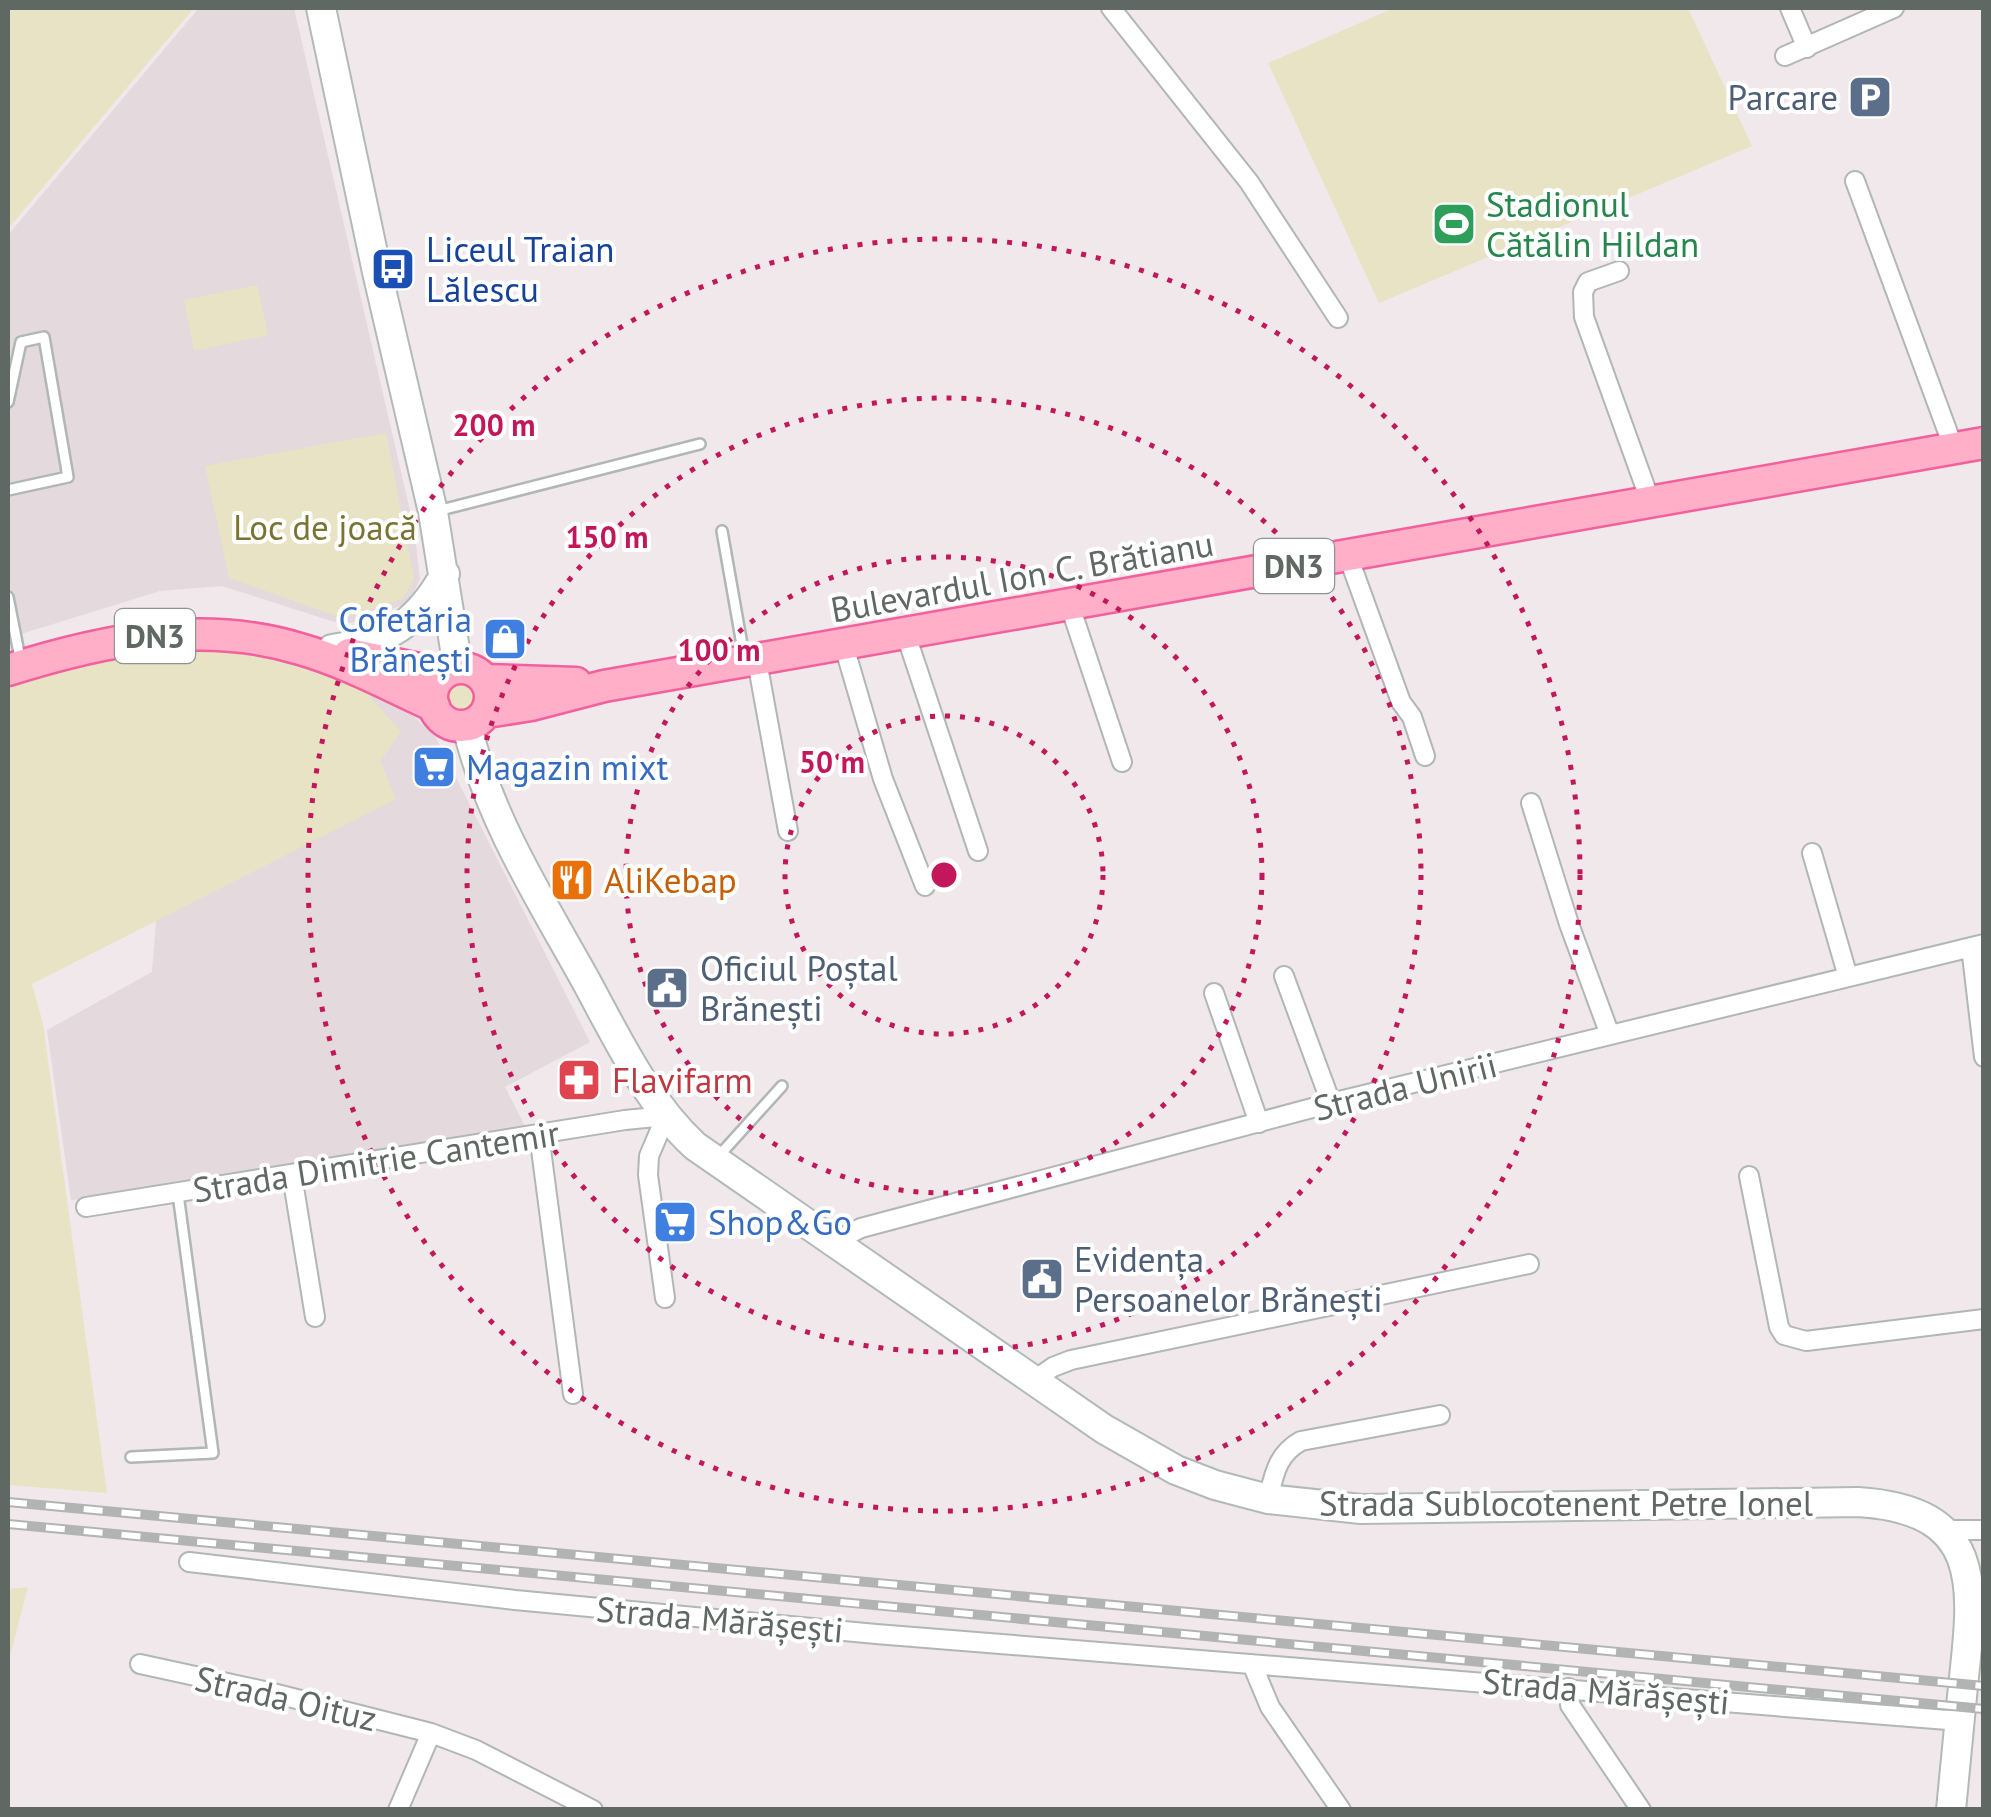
<svg xmlns="http://www.w3.org/2000/svg" width="1991" height="1817" viewBox="0 0 1991 1817" font-family="'PT Sans',sans-serif">
<rect width="100%" height="100%" fill="#f1e8eb"/>
<path fill="#e4d9dc" d="M199,8H294L414,528L420,579L409,603L344,625L222,586L160,591L8,638V235Z
M177,655L311,673L375,693L413,716L435,736L590,1042L505,1087L527,1130L181,1188L71,1200L47,1030L152,972Z"/>
<path fill="#e8e3c5" d="M8,8H194L8,229Z
M1394,8H1688L1752,146L1379,303L1268,63Z
M257,285L268,335L194,351L184,300Z
M386,433L414,579L403,599L342,618L229,578L205,466Z
M164,649L263,654L356,681L401,732L380,761L396,799L32,984L43,1024L107,1493L8,1485V687L81,662Z
M442 698a20 20 0 1 1 40 0a20 20 0 1 1-40 0Z
M28,1587L8,1664V1589Z"/>
<g fill="none" stroke-linecap="round" stroke-linejoin="round">
<defs>
<path id="service" d="M8,402L21,342L44,337L68,477L8,490
M437,511L700,444
M722,531L744,656
M8,597L21,663
M716,1159L782,1086
M131,1457L213,1453L178,1194"/>
<path id="minor" d="M1111,8L1249,182L1338,318
M1790,8L1807,48
M1785,56L1894,8
M1855,181L1954,449
M1619,271L1588,282L1583,292L1584,317L1651,503
M1348,556L1401,702L1412,717L1425,756
M1070,606L1122,762
M906,635L978,851
M844,646L883,779L925,886
M757,661L788,831
M1531,803L1569,924L1610,1035
M1812,853L1848,977
M1971,947L1984,1057
M1284,976L1331,1103
M1214,993L1259,1123
M539,1134L573,1394
M292,1175L315,1317
M1749,1176L1779,1327L1784,1335L1806,1341L1984,1319
M86,1207L625,1120L666,1116L649,1156L648,1175L665,1298
M832,1243L861,1228L1331,1103L1984,944
M1033,1381L1053,1367L1071,1360L1529,1264
M1268,1499C1274,1475 1277,1454 1301,1441L1440,1415
M1944,1530H1984
M189,1562L515,1600L876,1634L1960,1721
M140,1664L269,1692L431,1733L476,1750L593,1810
M1252,1664L1270,1707L1341,1810
M1569,1688L1570,1705L1641,1810
M398,1810L431,1733"/>
<path id="secondary" d="M321,8L377,272L433,512L458,668
M332,649C389,641 417,624 445,574
M467,726C488,817 541,900 586,981C617,1038 647,1102 695,1146L1104,1429L1176,1470L1215,1485L1268,1499L1361,1509L1858,1502C1985,1510 1974,1587 1963,1686C1959,1727 1955,1768 1951,1810"/>
<path id="primary" d="M349,654L443,674
M432 697a29 29 0 1 1 58 0a29 29 0 1 1-58 0Z
M8,670C103,640 202,619 300,649C346,662 390,686 434,706
M485,680L576,683
M487,712L531,705L604,686L1984,443"/>
</defs>
<use href="#service" stroke="#b0b7b4" stroke-width="14"/>
<use href="#minor" stroke="#b0b7b4" stroke-width="22"/>
<use href="#secondary" stroke="#b2bab6" stroke-width="32"/>
<use href="#primary" stroke="#f2609d" stroke-width="35"/>
<use href="#service" stroke="#fff" stroke-width="9"/>
<use href="#minor" stroke="#fff" stroke-width="18"/>
<use href="#secondary" stroke="#fff" stroke-width="28"/>
<use href="#primary" stroke="#ffafc7" stroke-width="30"/>
<defs>
<path id="rail" d="M8,1502L1984,1686
M8,1524L1984,1709"/>
</defs>
<use href="#rail" stroke="#b2b4b3" stroke-width="10"/>
<use href="#rail" stroke="#fff" stroke-width="6" stroke-dasharray="19" stroke-linecap="butt"/>
</g>
<g fill="none" stroke="#c2185b" stroke-width="5" stroke-dasharray="5 10">
<circle cx="944" cy="875" r="159"/>
<circle cx="944" cy="875" r="318"/>
<circle cx="944" cy="875" r="477"/>
<circle cx="944" cy="875" r="636"/>
</g>
<defs>
<symbol id="parking-square" viewBox="-11 -11 22 22"><rect x="-9" y="-9" width="18" height="18" rx="4" fill="#5c6f8a" stroke="#fff"/><path d="M-3.5-5.5H1a3.5 3.5 0 0 1 0 7H-1V5.5H-3.5ZM-1-3.4V-.6H.8a1.4 1.4 0 0 0 0-2.8Z" fill="#fff"/></symbol>
<symbol id="stadium-square" viewBox="-11 -11 22 22"><rect x="-9" y="-9" width="18" height="18" rx="4" fill="#2e9e5b" stroke="#fff"/><path d="M0-5a6.5 5 0 1 0 0 10a6.5 5 0 1 0 0-10ZM-3.5-1.8h7v3.6h-7Z" fill="#fff"/></symbol>
<symbol id="bus-square" viewBox="-11 -11 22 22"><rect x="-9" y="-9" width="18" height="18" rx="4" fill="#1a4fb4" stroke="#fff"/><path d="M-5-6H5V4H4V6H2V4H-2V6H-4V4H-5ZM-3.5-4V0h7V-4ZM-3.5 1.2v1.5H-2V1.2ZM2 1.2v1.5H3.5V1.2Z" fill="#fff"/></symbol>
<symbol id="shop-square" viewBox="-11 -11 22 22"><rect x="-9" y="-9" width="18" height="18" rx="4" fill="#3f7fe0" stroke="#fff"/><path d="M-5-2.5h2.3a2.7 3.5 0 0 1 5.4 0H5L5.5 6h-11ZM-1.5-2.5h3a1.5 2.3 0 0 0-3 0Z" fill="#fff"/></symbol>
<symbol id="supermarket-square" viewBox="-11 -11 22 22"><rect x="-9" y="-9" width="18" height="18" rx="4" fill="#3f7fe0" stroke="#fff"/><path d="M-6-5.5h2.5l.6 2H6L4.5 2H-2.5L-4.4-4H-6ZM-1.5 3.2a1.3 1.3 0 1 0 .1 0ZM3 3.2a1.3 1.3 0 1 0 .1 0Z" fill="#fff"/></symbol>
<symbol id="restaurant-square" viewBox="-11 -11 22 22"><rect x="-9" y="-9" width="18" height="18" rx="4" fill="#e8710a" stroke="#fff"/><path d="M-5-6h1v4h1v-4h1v4h1v-4h1v5L-1.5 .5V6h-2V.5L-5-1ZM5-6V6H3V1.5H1.5Q1.5-4 5-6Z" fill="#fff"/></symbol>
<symbol id="civic-square" viewBox="-11 -11 22 22"><rect x="-9" y="-9" width="18" height="18" rx="4" fill="#5c6f8a" stroke="#fff"/><path d="M-.6-6.5H3V-4.5H.6V-3L4-1V1h2V6H-6V1h2V-1L-.6-3ZM-1.2 2.5V6h2.4V2.5Z" fill="#fff"/></symbol>
<symbol id="pharmacy-square" viewBox="-11 -11 22 22"><rect x="-9" y="-9" width="18" height="18" rx="4" fill="#e0444e" stroke="#fff"/><path d="M-2-6h4v4h4v4h-4v4h-4v-4h-4v-4h4Z" fill="#fff"/></symbol>
</defs>
<g fill-rule="evenodd">
<use href="#parking-square" x="1845" y="72" width="50" height="50"/>
<use href="#stadium-square" x="1429" y="199" width="50" height="50"/>
<use href="#bus-square" x="368" y="244" width="50" height="50"/>
<use href="#shop-square" x="480" y="614" width="50" height="50"/>
<use href="#supermarket-square" x="409" y="742" width="50" height="50"/>
<use href="#restaurant-square" x="547" y="855" width="50" height="50"/>
<use href="#civic-square" x="642" y="963" width="50" height="50"/>
<use href="#pharmacy-square" x="554" y="1055" width="50" height="50"/>
<use href="#supermarket-square" x="650" y="1197" width="50" height="50"/>
<use href="#civic-square" x="1017" y="1254" width="50" height="50"/>
</g>
<g text-anchor="middle" dominant-baseline="central" stroke-width="8" stroke-linejoin="round" paint-order="stroke">
<g fill="#fff" stroke="#8f9592" stroke-width="2.5">
<rect x="1254" y="539" width="80" height="54" rx="8"/>
<rect x="115" y="609" width="80" height="54" rx="8"/>
</g>
<g font-size="32" font-weight="bold" fill="#5f6863">
<text x="1294" y="566">DN3</text>
<text x="155" y="636">DN3</text>
</g>
<g font-size="35" fill="#4e5e75" stroke="#fff" text-anchor="start">
<text x="1838" y="97" text-anchor="end">Parcare</text>
<text x="700" y="968">Oficiul Poștal<tspan x="700" dy="40">Brănești</tspan></text>
<text x="1074" y="1259">Evidența<tspan x="1074" dy="40">Persoanelor Brănești</tspan></text>
</g>
<g font-size="35" fill="#27864d" stroke="#fff" text-anchor="start">
<text x="1486" y="204">Stadionul<tspan x="1486" dy="40">Cătălin Hildan</tspan></text>
</g>
<g font-size="35" fill="#164399" stroke="#fff" text-anchor="start">
<text x="426" y="249">Liceul Traian<tspan x="426" dy="40">Lălescu</tspan></text>
</g>
<g font-size="35" fill="#7a7432" stroke="#fff">
<text x="325" y="527">Loc de joacă</text>
</g>
<g font-size="35" fill="#5f6863" stroke="#fff">
<text transform="translate(1022 576) rotate(-10)">Bulevardul Ion C. Brătianu</text>
<text transform="translate(1405 1086) rotate(-14)">Strada Unirii</text>
<text transform="translate(376 1161) rotate(-9)">Strada Dimitrie Cantemir</text>
<text x="1566" y="1503">Strada Sublocotenent Petre Ionel</text>
<text transform="translate(720 1619) rotate(5)">Strada Mărășești</text>
<text transform="translate(1606 1691) rotate(5)">Strada Mărășești</text>
<text transform="translate(286 1698) rotate(13)">Strada Oituz</text>
</g>
<g font-size="35" fill="#366cbe" stroke="#fff" text-anchor="start">
<text x="472" y="619" text-anchor="end">Cofetăria<tspan x="472" dy="40">Brănești</tspan></text>
<text x="466" y="767">Magazin mixt</text>
<text x="708" y="1222">Shop&amp;Go</text>
</g>
<g font-size="35" fill="#c56008" stroke="#fff" text-anchor="start">
<text x="604" y="880">AliKebap</text>
</g>
<g font-size="35" fill="#be3a42" stroke="#fff" text-anchor="start">
<text x="612" y="1080">Flavifarm</text>
</g>
</g>
<circle cx="944" cy="875" r="15" fill="#c2185b" stroke="#fff" stroke-width="5"/>
<g font-size="30" text-anchor="middle" font-weight="bold" fill="#c2185b" stroke="#fff" stroke-width="8" stroke-linejoin="round" paint-order="stroke">
<text x="494" y="436">200 m</text>
<text x="607" y="548">150 m</text>
<text x="719" y="661">100 m</text>
<text x="832" y="773">50 m</text>
</g>
<rect width="1991" height="1817" fill="none" stroke="#5f6863" stroke-width="20"/>
</svg>
